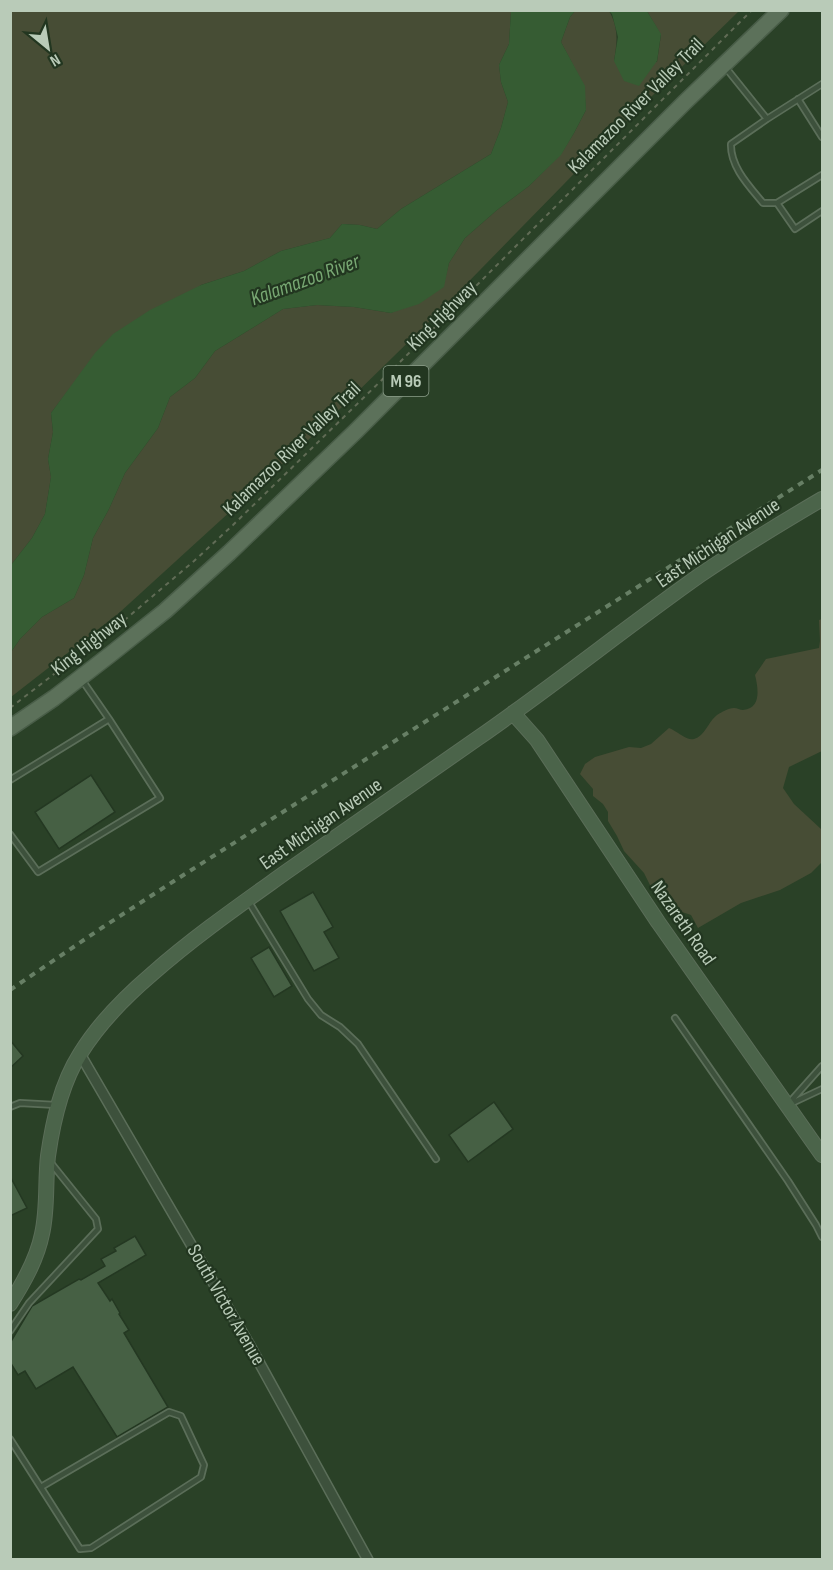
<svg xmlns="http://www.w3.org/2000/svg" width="833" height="1570" viewBox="0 0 833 1570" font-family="'Sofia Sans Condensed',sans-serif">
<rect width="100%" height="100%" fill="#2a4127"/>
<path fill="#474d35" d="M11,11H511L509,44L499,65L501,82L508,102L501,128L491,154L401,209L377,229L360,225L342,224L330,238L281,251L244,271L201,285L70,388L51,413L53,432L48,459L51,477L45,514L32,538L11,565Z
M575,11H609C619,28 617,43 614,61L657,62L661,35L647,11H739L608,139L438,313L301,447L119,613L11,697V652L20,639L42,617L74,598L84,575L93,538L109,509L125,473L158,428L170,397L195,378L215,351L283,309L317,305L354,307L391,313L443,287L449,263L465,238L497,210L529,186L561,154L574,133L586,110L584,86L561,42L570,17Z
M822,619V751L789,767L783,788L794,804L821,829L822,833V862L811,873L780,890L741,903L698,928L691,915L667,907L651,887L644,873L624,851L617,836L608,821V812L603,804L593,796V789L580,774L585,764L595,757L629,747L641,748L651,744L669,728C677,731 687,741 694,739C705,736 708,722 717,715C722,712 728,708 734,708C737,708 740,710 743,710C762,709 758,687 755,675L766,659L819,648L820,641L819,620Z"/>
<path fill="#365c33" d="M511,11H575L570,17L561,42L585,86L586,110L574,133L561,155L529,186L497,210L465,238L449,263L444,287L419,304L391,313L354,307L317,305L283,309L215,351L195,378L170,397L158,428L125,473L109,509L93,538L84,575L74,598L42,617L20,639L11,652V565L32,538L45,514L51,477L48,459L53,432L51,413L95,353L113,334L150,310L201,285L244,271L281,251L330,238L342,224L360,225L377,229L401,209L491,154L501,128L508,102L501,82L499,65L509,44Z
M609,11H647L661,34L657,61L639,86L624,81L614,61L618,37L612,14Z"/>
<path fill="#466044" stroke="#243822" stroke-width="1.5" d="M91,775L115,812L59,849L35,812Z
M313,892L333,927L324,932L339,958L314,971L280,911Z
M269,947L292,986L274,997L251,958Z
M10,1040L23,1056L10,1068Z
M494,1102L513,1129L468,1162L449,1135Z
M10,1176L27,1208L10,1216Z
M135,1236L146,1255L98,1283L110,1301L112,1299L120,1313L119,1314L129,1330L124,1333L168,1407L117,1437L73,1367L36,1389L25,1371L18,1375L10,1362V1343L32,1306L79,1279L81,1280L105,1266L101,1259L116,1251L114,1248Z"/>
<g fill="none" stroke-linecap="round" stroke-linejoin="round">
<defs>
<path id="lane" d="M726,68L767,119
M822,84L767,119L731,144C730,167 750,187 763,203H777L795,229L822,211
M798,99L822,137
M777,203L822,175
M10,780L109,719L82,680
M10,834L38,872L160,798L109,719
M249,902L308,999L321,1015L340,1027L358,1044L436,1159
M675,1018L788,1181L816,1225L822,1237
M789,1103L822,1066
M790,1104L822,1089
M10,1107L20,1103L56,1105
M10,1331L29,1303L98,1229L96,1219L51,1163
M10,1439L80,1549L91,1548L201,1477L204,1465L181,1416L169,1412L41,1487"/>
<path id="street" d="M80,1054L249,1344L368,1560"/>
<path id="secondary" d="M513,713L537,740L658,922L822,1155
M10,1304C24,1282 37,1259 42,1234C48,1208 45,1182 48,1156C53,1121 61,1084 80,1054C99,1023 125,997 152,974C194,937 240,905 286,872C350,828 414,783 478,738C553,686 625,628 700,575C740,548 781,523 822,499"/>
<path id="primary" d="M10,728L54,698L111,654L165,611L229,553L356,431L685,102L781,10"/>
</defs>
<use href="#lane" stroke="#5b6e59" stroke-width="8"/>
<use href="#street" stroke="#5b6e59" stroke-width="12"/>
<use href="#secondary" stroke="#5b6e59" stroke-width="16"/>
<use href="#primary" stroke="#495d48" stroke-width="18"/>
<path stroke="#616c56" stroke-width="2" stroke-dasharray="4.5 4.5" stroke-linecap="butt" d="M10,708L127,618L194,561L233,525L391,371L752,10"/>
<use href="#lane" stroke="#3d513c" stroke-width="4.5"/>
<use href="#street" stroke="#3d513c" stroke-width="9"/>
<use href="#secondary" stroke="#4b644a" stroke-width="14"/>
<use href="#primary" stroke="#5c715a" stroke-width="15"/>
<path stroke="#677f65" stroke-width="4" stroke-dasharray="6 6" stroke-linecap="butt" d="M10,990L103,927L174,881L822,470"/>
</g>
<g text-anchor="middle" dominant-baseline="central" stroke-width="4.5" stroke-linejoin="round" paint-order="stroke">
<rect fill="#223620" stroke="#8c9e8a" stroke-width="1.5" x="383.5" y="366" width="45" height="30" rx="4.5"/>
<g font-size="18" font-weight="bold" fill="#b9cbb8">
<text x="406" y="381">M 96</text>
</g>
<g font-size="20" fill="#b9cbb8" stroke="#223620">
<text transform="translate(636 106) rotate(-45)">Kalamazoo River Valley Trail</text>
<text transform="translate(442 316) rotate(-45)">King Highway</text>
<text transform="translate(292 449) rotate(-44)">Kalamazoo River Valley Trail</text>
<text transform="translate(718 543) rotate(-34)">East Michigan Avenue</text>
<text transform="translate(89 644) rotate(-38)">King Highway</text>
<text transform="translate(321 824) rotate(-35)">East Michigan Avenue</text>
<text transform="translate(683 923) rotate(55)">Nazareth Road</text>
<text transform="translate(226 1305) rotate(60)">South Victor Avenue</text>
</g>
<g font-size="21" font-style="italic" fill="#78a873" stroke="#223620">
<text transform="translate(305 280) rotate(-20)">Kalamazoo River</text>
</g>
</g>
<rect width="833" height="1570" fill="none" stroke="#b9cbb8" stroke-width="24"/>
<g transform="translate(48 48) rotate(150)" stroke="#223620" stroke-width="4.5" paint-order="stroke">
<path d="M0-4.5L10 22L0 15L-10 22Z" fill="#b9cbb8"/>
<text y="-9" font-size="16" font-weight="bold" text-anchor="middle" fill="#b9cbb8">N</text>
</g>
</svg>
